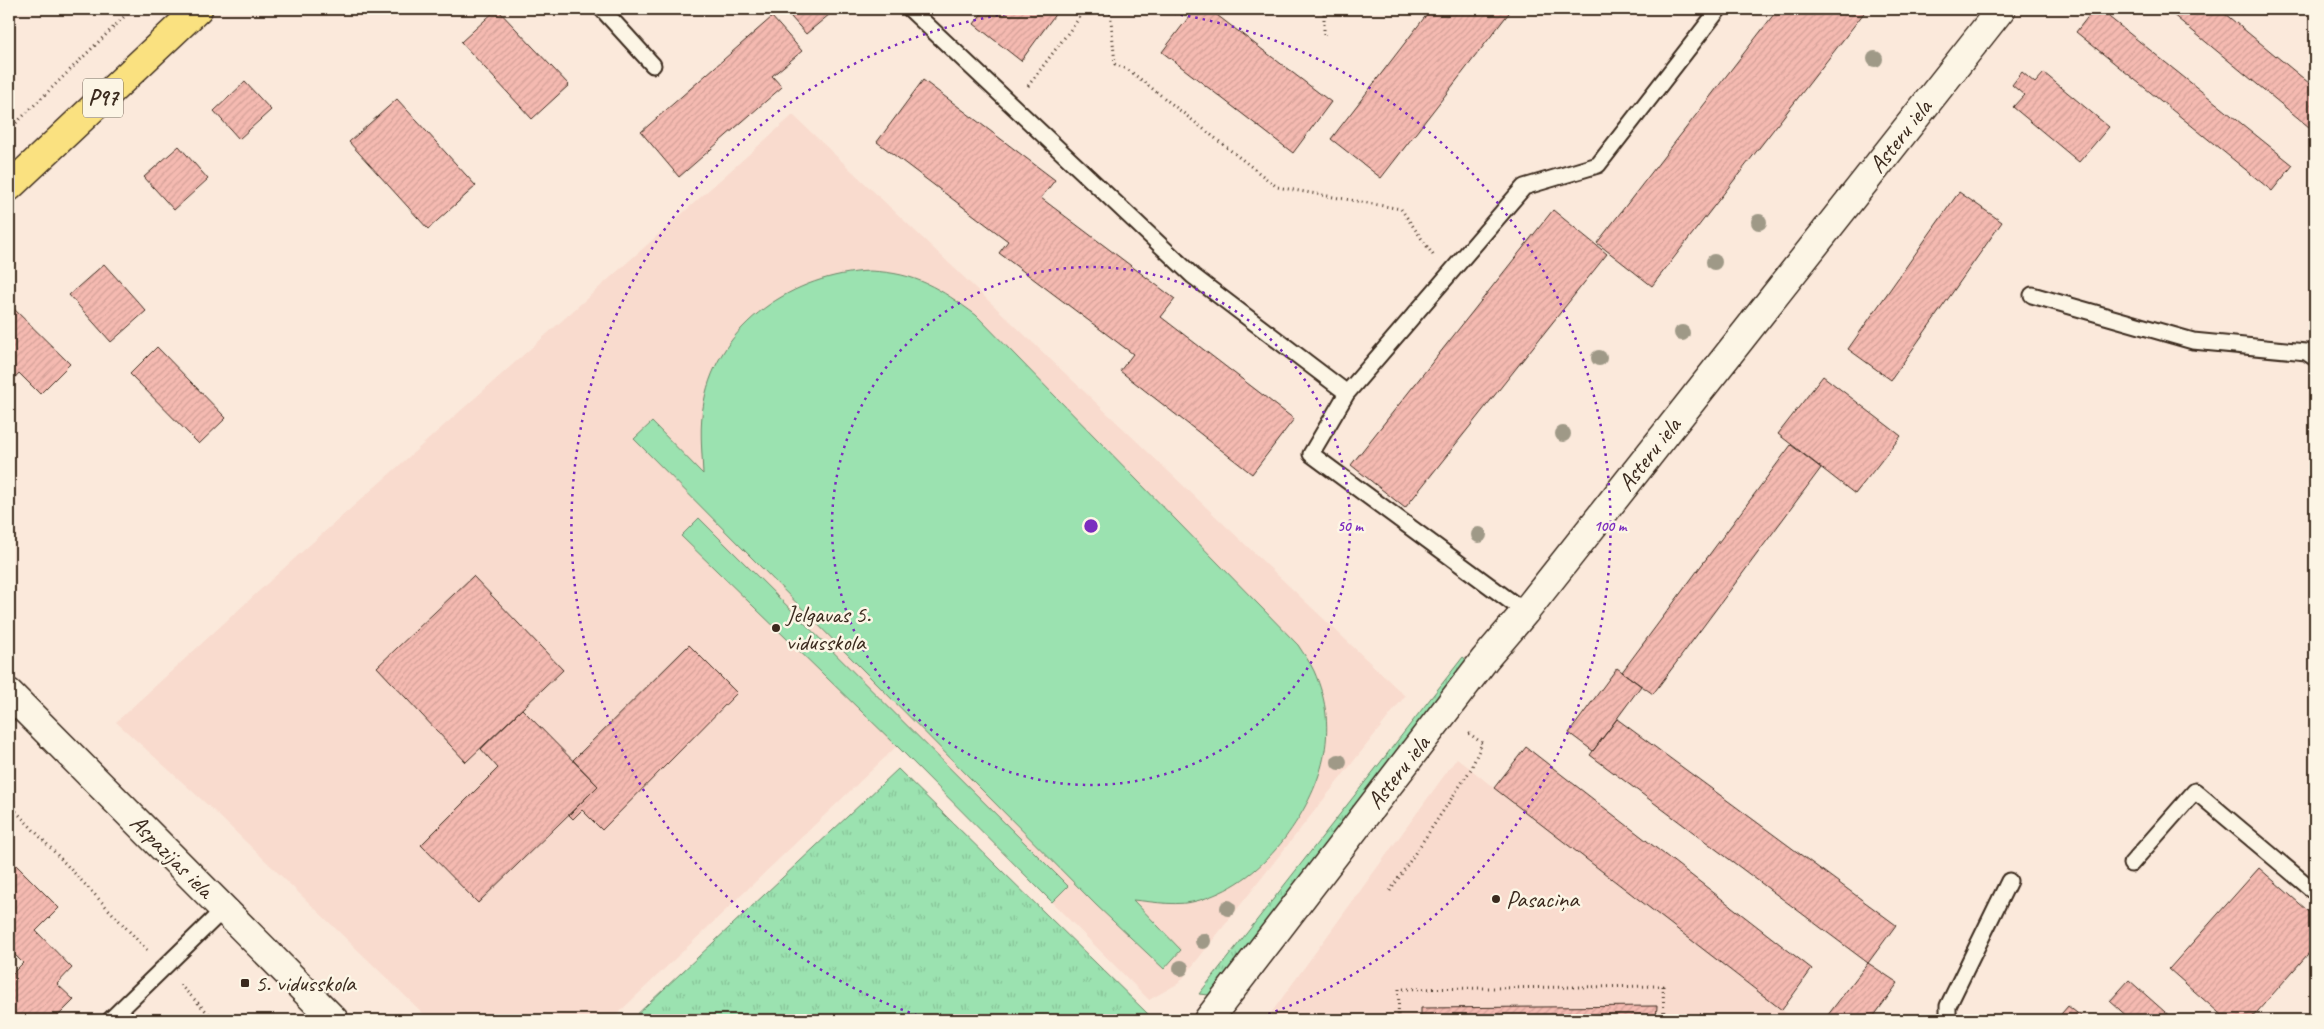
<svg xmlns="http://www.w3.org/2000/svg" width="2324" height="1029" viewBox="0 0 2324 1029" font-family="Caveat,sans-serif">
<defs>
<pattern id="grass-tufts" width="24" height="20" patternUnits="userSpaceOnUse" patternTransform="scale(1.25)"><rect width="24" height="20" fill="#9be2b0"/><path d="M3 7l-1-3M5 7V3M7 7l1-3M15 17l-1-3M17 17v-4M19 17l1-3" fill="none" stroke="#86c297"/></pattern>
<pattern id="building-hatch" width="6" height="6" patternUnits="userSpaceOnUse" patternTransform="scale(1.25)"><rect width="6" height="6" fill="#f5bab1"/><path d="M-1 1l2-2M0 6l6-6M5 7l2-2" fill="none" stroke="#d3a098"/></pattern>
</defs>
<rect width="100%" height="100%" fill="#fbe9db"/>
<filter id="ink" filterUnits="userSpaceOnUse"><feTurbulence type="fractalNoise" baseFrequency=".02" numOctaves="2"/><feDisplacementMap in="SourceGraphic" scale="10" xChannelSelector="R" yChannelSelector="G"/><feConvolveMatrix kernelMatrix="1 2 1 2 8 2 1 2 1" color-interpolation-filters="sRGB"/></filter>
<g filter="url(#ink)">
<path fill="#f9dbce" d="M793,115L1405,696L1179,983L1149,1000L897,746L611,1020H430L213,810L116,722L294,559Z
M1457,758L1494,788L1795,1020H1266Z"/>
<path fill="url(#grass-tufts)" stroke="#6b8667" d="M1463,657L1469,662L1209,995L1199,994Z
M898,769L1149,1015L1145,1020H631Z"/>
<path fill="#9be2b0" stroke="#6b8667" d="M870,271C917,273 939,288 976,315L1298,645C1303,653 1310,662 1314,671C1341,731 1322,788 1285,838C1263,867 1236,889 1200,900C1178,907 1156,902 1133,900L1181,950L1164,969L1096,905L634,439L652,422L703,474C702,450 699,426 704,402C718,324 795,274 870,271Z
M699,518L1068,886L1052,902L897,746L681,536Z"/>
<path fill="url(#building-hatch)" stroke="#3b2a1e" d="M497,9L569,85L532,119L461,42Z
M784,9H836L806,34Z
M985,9H1059L1021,61L974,24Z
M1195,9H1209L1331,102L1293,153L1162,52Z
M1431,9H1512L1381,178L1331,139Z
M1778,9H1867L1652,286L1597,243Z
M2094,9H2099L2293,165L2272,191L2076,32Z
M2166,9H2219L2315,88V132Z
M772,17L802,51L772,76L782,87L679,177L641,132Z
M2022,72L2035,83L2044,73L2109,127L2079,162L2013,107L2024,95L2012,85Z
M923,80L1055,180L1041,198L1175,299L1161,317L1294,419L1252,474L1120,371L1133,354L999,253L1008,241L877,142Z
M245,82L271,110L239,139L214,111Z
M397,99L476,186L428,229L349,142Z
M179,146L208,179L174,210L144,177Z
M1959,192L2002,222L1891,380L1848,349Z
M1553,210L1607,254L1405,508L1351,465Z
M104,264L146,311L111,342L69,295Z
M9,304L70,364L40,394L19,373L9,384Z
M157,347L226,418L199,444L130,374Z
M1823,376L1901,436L1855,494L1778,434Z
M1791,445L1821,468L1653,694L1622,672Z
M473,576L563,670L466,762L377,667Z
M689,645L737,693L602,830L582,810L573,819L569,815L598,786L573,760Z
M1617,668L1641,686L1593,751L1569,733Z
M522,709L598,786L478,903L421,845L498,768L481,749Z
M1617,719L1896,925L1868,963L1590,755Z
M1526,747L1812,969L1782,1010L1494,788Z
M9,858L59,908L36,931L72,968L57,984L74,1000L54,1020H9V977L23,963L9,949Z
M2259,868L2315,917V946L2250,1020H2227L2169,969Z
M1868,963L1898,983L1871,1020H1824Z
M2129,980L2174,1020H2131L2110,1001Z
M1657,1006L1656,1020H1421V1008Z
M2068,1006L2086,1020H2056Z"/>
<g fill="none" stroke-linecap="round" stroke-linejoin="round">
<defs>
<path id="lane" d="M602,9L653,65
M910,9L1193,276L1347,393L1311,454L1525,612
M2032,295L2193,341L2306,352L2315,358
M1347,393L1524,187L1598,165L1719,9
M2131,864L2195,791L2315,892
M110,1020L224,909
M1948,1020V1006L2009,881"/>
<path id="secondary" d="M9,693L334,1020
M1208,1020L1485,659L1525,612L2001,9"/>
<path id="primary" d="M9,187L198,9"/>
</defs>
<use href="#lane" stroke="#3b2a1e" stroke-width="19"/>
<use href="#secondary" stroke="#3b2a1e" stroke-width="31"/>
<use href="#primary" stroke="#3b2a1e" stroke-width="31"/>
<path stroke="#3b2a1e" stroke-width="3" stroke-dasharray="1 4" stroke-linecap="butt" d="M1110,9L1115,64L1130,71L1277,187L1401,209L1433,255
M1324,9V35
M1028,86L1086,9
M9,130L132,9
M9,804L147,950
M1390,891L1471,769L1482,743L1467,732
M180,985L215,1020
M1398,1020L1399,989L1663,986L1664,1020"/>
<use href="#lane" stroke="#fcf5e5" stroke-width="15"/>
<use href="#secondary" stroke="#fcf5e5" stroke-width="28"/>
<use href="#primary" stroke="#fae180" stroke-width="28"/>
</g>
<g fill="#9f9987">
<circle cx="1875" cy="59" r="8"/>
<circle cx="1759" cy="222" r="8"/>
<circle cx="1714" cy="262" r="8"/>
<circle cx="1682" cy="333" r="8"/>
<circle cx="1599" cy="358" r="8"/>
<circle cx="1563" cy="434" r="8"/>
<circle cx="1479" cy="535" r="8"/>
<circle cx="1339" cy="762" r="8"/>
<circle cx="1228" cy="908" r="8"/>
<circle cx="1203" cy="941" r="8"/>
<circle cx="1181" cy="968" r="8"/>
</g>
</g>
<g fill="none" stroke="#7b2cbf" stroke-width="2.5" stroke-dasharray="2.5 5">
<circle cx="1091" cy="526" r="259"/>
<path d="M931 1020A519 519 0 0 1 1046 9M1136 9A519 519 0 0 1 1251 1020"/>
</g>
<g fill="#3b2a1e" stroke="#fcf5e5" stroke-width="2">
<circle cx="776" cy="628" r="5"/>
<circle cx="1496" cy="899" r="5"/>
<rect x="240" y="978" width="10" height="10" rx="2.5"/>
</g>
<g text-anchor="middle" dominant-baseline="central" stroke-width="5" stroke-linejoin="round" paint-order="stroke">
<rect fill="#fcf5e5" stroke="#75675a" stroke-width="1" x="83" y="78.5" width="40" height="39" rx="4"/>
<g font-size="22" font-weight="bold" fill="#3b2a1e">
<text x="103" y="98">P97</text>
</g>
<g font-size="24" fill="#3b2a1e" stroke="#fcf5e5">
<text transform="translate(1900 136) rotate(-52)">Asteru iela</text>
<text transform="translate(1649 454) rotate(-52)">Asteru iela</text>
<text transform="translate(1398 772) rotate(-52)">Asteru iela</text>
<text transform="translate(172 856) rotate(45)">Aspazijas iela</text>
</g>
<g font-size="24" fill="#3b2a1e" stroke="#fcf5e5" text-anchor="start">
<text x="786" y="614">Jelgavas 5.<tspan x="786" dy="28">vidusskola</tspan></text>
<text x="1506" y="899">Pasaciņa</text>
<text x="255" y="983">5. vidusskola</text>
</g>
</g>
<circle cx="1091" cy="526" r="8" fill="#7b2cbf" stroke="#fcf5e5" stroke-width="2.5"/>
<g font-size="15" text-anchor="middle" font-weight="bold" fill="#7b2cbf" stroke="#fcf5e5" stroke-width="5" stroke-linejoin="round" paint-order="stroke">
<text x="1350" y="531">50 m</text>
<text x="1610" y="531">100 m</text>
</g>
<rect width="2324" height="1029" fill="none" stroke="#fcf5e5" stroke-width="30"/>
<rect x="15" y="15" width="2294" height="999" fill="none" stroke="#3b2a1e" stroke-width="2" filter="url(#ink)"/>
</svg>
